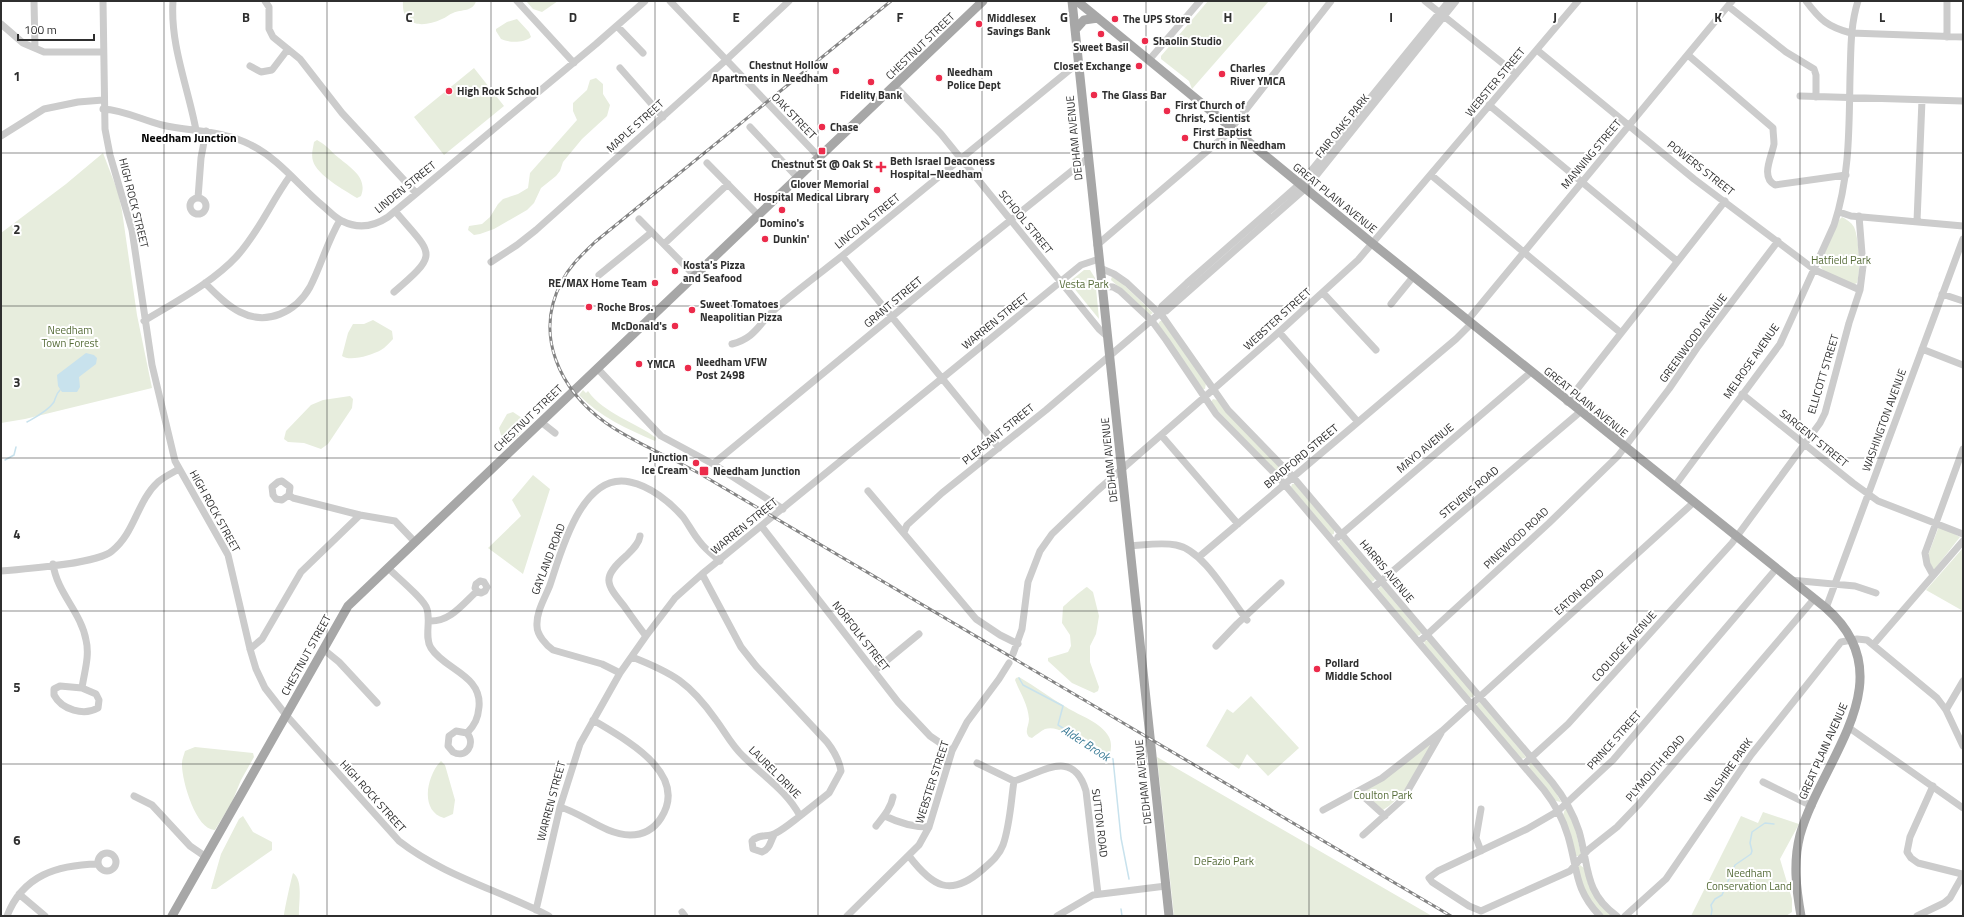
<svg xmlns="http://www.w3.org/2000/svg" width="1964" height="917" viewBox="0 0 1964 917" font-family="'Titillium Web',sans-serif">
<rect width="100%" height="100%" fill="#fff"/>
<path fill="#e7eddd" d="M403,1H476C473,12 462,9 453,13C449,14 446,18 442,19C423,28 401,27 403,1Z
M526,1H558L542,12L533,9Z
M1208,1H1269L1192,89L1189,81L1161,59V56Z
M517,19L529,32L531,37C524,43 509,43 501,39L496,31V29L507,22Z
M474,68L504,106L444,155L414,117Z
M596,78L603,84V94L610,105L607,116L582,139L563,162L560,171L556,176L541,188L534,203L527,210L494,229L480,234L474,235L468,230L469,226L482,224L490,217L498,204L503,199L518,194L528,188L530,173L577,120L573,111V103L587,90L590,80Z
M317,140C328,146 329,150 339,158C351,168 368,178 361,196L357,198C344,190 317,175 313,161C311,155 313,148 314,142Z
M103,153L118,192L122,211L137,315L152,388L25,419L1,423V233L66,184Z
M1842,217C1846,219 1851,222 1854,227C1859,238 1861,271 1857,283L1853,285C1843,280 1822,276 1820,264L1838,221Z
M1084,270H1090L1095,278L1099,319L1069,282Z
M1112,276L1117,278L1153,313L1150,315L1111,280Z
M373,320L392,331L393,339C389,343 385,348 381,350C372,355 350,362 342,356L348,333L353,324H364Z
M1160,321H1162L1206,383L1205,389H1203L1158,324Z
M583,390L586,393L588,391C604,414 636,422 656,438L655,441C627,429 600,417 579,395Z
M350,396L353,399L352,408L328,444L321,449L304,443L288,442L284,439L286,431L311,405L323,400Z
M1213,399L1217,400L1286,474L1285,476L1282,477L1215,408L1211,402Z
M513,412L525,420L527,424L520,434L510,443L501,435L499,428L507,414Z
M533,475L550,489L523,574L488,548L521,516L512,500Z
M1292,484H1295L1334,530V534L1331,535L1291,487Z
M1939,526L1960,537L1934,570L1927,558Z
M1340,540H1342L1375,579L1374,581L1371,582L1339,543Z
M1963,548V611L1926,590Z
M1381,586L1421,633L1420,635L1417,636L1378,589Z
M1087,587L1093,592L1099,616L1096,634L1090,646V662L1099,687L1098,691L1094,693L1072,683L1048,661V658L1068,652L1071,646L1070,635L1062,623L1063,607C1066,604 1084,588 1087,587Z
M1428,640L1474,694L1473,697L1469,698L1425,645L1424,641Z
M1019,677C1035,686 1050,698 1066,707C1080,716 1101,722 1109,737C1112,743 1111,749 1110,755C1095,760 1065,722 1045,729C1041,731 1036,735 1032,738L1029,737C1024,731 1029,726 1029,719C1028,704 1020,693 1015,680L1016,678Z
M1251,696L1299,748L1268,776L1247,754L1239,769L1206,746L1227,709L1233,713Z
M1480,701L1526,757L1525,758L1521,759L1476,706Z
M1429,743L1431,745C1418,768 1406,796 1383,810L1365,794L1366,790Z
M195,747L253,753L254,757L241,780L232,802L215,830C196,831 181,779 182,763C182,759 184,755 185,751Z
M1157,757L1432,916H1174Z
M441,761L445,765L455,800L453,814L444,818C419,811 427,775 441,761Z
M1531,762L1554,789L1561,802L1556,801L1530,769L1529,764Z
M1565,809L1567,810L1575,828L1581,854L1580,856H1576L1563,815Z
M1763,812L1799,824L1780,859L1792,899V912L1786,916H1691L1741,816L1758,823Z
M243,816L253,832L272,842V850L216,889H211L221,854L239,819Z
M1580,865L1584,868L1589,887L1613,916H1603L1586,895L1577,866Z
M293,873C304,880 298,905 299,916H284C284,911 292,876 293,873Z"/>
<path fill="#c8e2ed" d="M86,353L94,355L97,358L96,364L79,377L80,387L77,392H62L58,386L57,375Z"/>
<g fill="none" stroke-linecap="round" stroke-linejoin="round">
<path stroke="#c8e2ed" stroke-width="1.5" d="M27,422C36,417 48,411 54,402C56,397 56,394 60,390
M5,460L14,455L16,447
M1019,678L1023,685L1063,706L1058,725L1113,759L1121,838L1129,879
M1121,909L1122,916
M1711,916L1712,910L1711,905L1715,899L1722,895L1735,865L1751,854L1752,851L1750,843L1752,832L1765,823L1774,824"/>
<path stroke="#ccc" stroke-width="7" d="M34,1L35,48
M103,1L105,129L110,155L132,230L152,365L175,461L228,555L250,649L256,669L265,688L286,715L399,841C444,876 499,890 549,916
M173,1C170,45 188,87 196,130
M265,1L269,7V29L273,37L300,59L342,113L416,193
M517,1L574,63
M670,1L820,158
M1425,1L1516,74
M1806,1C1820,20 1828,27 1851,33L1963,37
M1728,6L1786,52L1814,69L1816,75V97
M1,24L23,43L44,52H103
M617,26L643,53
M1947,37V1
M1537,50L1694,179L1815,270L1860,290
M1688,55L1773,128C1773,133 1774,139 1774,144C1772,156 1760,177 1775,185L1846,175
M1149,60L1200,1
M250,66L261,72L272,70L288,49
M620,68L663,117
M895,86L941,134L1099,329L1107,336
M1800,96L1963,101
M1489,105L1677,261
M103,109C124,110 142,120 162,125C192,132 223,130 251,145C279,159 299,186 323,206C329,211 335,218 342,221C358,229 373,227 388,217L596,44L645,1
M750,127L798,178
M1,136L44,109L78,102L103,100
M707,163L758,215
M1431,175L1621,333
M190 206a8 8 0 1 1 16 0a8 8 0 1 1-16 0Z
M198,198L201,158L206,131
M1839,212L1851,216L1963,226
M639,219L695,276
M1917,221L1922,100
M664,244L728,184
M1097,245L1226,135L1331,1
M842,256L999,448
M491,262L517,245L536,230L725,61L789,1
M1100,268L1114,274L1127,283L1163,317L1228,410L1293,477L1552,782C1564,797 1573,813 1579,831C1589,865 1584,893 1617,916
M599,275L652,232
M205,283C215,293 226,305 240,312C267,326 296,312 310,287C321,266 327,242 340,220
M1102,286L1113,287L1120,291L1152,321L1166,340L1216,414L1280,479L1544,790C1555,804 1563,819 1568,836C1578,870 1574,889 1600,916
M394,292C441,252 432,255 395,211
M1323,293L1376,350
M1942,294L1963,301
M1391,304L1413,277
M1160,313L1162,306L1187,283L1302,182L1449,1
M144,321C175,302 212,283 237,256C259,232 271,202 290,176
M1467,321L1732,1
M1279,332L1358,422
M732,344C755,338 758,325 774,310C796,291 819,274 842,256L1078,63
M1922,349L1963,365
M597,368L661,436L713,464L783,509
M1742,394L1853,483L1878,501L1963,534
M1567,402L1725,201
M541,422L555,433
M1161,435L1238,524
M713,464L946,272L1088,158
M1674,487L1780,344L1834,225C1850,177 1849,127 1850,77C1851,51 1850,26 1858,1
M868,491L976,619L1000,635L1018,644
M289,495L282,500L276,499L273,495L272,487L278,482L282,481L290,487L289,495L293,498L360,515
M762,527L898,702L930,736L952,751
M904,532L907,525L942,493L1046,410L1160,313L1166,311L1307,187L1456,1
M640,536C639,544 632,550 626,556C602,577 605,583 624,606C631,616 638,626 646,636
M1338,537L1531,372
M1130,546C1145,545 1161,542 1176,545C1204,550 1229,598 1247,620
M1200,556L1456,339L1471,324
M53,564C57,593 81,612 86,640C90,656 84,673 82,688L60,686L54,689V695C62,710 84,716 98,708L99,700L96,694L82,688
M388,568C396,576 425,600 427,609C431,622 424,637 431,648C445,670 482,675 479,707C478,718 475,725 467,733C476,744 466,759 453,752L448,746L449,736L456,731L467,733
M1776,569L1613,760L1558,811L1527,829L1438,871L1429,878L1432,882L1469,906L1481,911L1570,871L1588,850L1617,827L1640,803L1814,599
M1,571C24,569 97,564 112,551C135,533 137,501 158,482C164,477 172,473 179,469
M1933,575L1927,564L1925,553L1963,449
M1790,580L1855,586L1876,593
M1373,588L1580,412
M1826,608L1963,239
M429,621C450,622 462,605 477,591L475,588L476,584L480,581L484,582L487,587L485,591L481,593L477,591
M1419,642L1549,523L1618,456L1669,389L1697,348L1778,241
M1873,645L1963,541
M1216,646L1237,624L1281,583
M250,649L262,639L301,572L360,515L395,521L415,542
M323,649L339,662L377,703
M1013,654L1022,629L1028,582L1040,551L1052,534L1098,490L1279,332L1358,260L1578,1
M632,657C673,673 690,683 716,720C725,732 732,746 743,756C763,776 787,791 800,816L829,793L841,771C839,759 834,751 827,742L756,666L741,647L702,574
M874,671L919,634
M620,673L602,664L553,650C546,645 537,635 537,626C536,612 545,598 550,585C561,552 582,471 630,482C650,486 670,502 683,517C689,525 693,534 700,542C705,549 713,555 720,561
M1946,710L1963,681
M1848,727L1963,808
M977,763L1014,781
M1523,765L1568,724L1732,543L1820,423L1825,413L1849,323L1860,290L1863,266L1859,216
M1763,782L1812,806
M1933,786L1910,837L1907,852L1911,858L1918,863L1962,874
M1360,791L1365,798L1385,816
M134,796L152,805L190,846L206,857
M560,807C584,814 604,834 630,835C644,835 654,829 661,818C690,773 624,739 593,720
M1481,809L1476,838L1481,851
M1323,810L1382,778L1442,731L1693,503
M885,816C899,823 913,827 929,827
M876,826C883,817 891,808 893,797
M774,835C770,842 770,849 762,852L753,849L752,841C759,833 768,838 776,833C784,829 792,822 800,816
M1363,835L1403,799L1441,733
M98 862a9 9 0 1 1 18 0a9 9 0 1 1-18 0Z
M909,856C932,886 950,898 982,870C990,863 999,856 1003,845C1010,825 1011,801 1014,781C1042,773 1073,747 1086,791L1098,894
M19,894L45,916
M536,910L560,807L580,744L620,673L646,636L675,598L702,574L1081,265L1099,259
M682,912L685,916
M7,916C23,875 57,865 98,864
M847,916L919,845L929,827L952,751L967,722L999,679L1009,663
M1057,916L1093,895L1166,886
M1625,916L1666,879L1751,755L1841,642L1857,639L1867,640L1937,698L1946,710L1963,746
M1917,916L1944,903L1950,898L1963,875"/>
<path stroke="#a7a7a7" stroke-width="9" d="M1072,1L1169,916
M1077,1L1373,244L1826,608C1907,679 1821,760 1800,835C1793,862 1796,888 1801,916
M1075,30L1084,20L1098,18
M172,916L348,606L983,1"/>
<defs>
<path id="rail" d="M891,1L595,242C583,254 570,265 562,281C533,335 560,390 606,423C636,444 671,457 702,475L1451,916"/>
</defs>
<use href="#rail" stroke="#848484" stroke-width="3"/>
<use href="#rail" stroke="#fff" stroke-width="1.5" stroke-dasharray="4.5" stroke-linecap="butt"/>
</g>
<path fill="none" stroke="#2f2f2f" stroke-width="1" stroke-opacity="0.55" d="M164,1V916M327,1V916M491,1V916M655,1V916M818,1V916M982,1V916M1146,1V916M1309,1V916M1473,1V916M1637,1V916M1800,1V916M1,153H1963M1,306H1963M1,458H1963M1,611H1963M1,764H1963"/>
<g fill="#ec2b4b" stroke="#fff" stroke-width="1.5">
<circle cx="1115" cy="19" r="4"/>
<circle cx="979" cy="24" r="4"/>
<circle cx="1101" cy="34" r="4"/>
<circle cx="1145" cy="41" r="4"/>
<circle cx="1139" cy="66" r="4"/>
<circle cx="836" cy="71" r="4"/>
<circle cx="1222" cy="74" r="4"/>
<circle cx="939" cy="78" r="4"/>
<circle cx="871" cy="82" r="4"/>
<circle cx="449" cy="91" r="4"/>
<circle cx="1094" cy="95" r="4"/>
<circle cx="1167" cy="111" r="4"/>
<circle cx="822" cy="127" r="4"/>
<circle cx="1185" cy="138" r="4"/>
<rect x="818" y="147" width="8" height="8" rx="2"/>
<path d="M879 161h4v4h4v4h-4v4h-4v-4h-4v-4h4z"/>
<circle cx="877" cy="190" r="4"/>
<circle cx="782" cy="210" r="4"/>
<circle cx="765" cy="239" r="4"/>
<circle cx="675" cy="271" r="4"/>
<circle cx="655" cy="283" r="4"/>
<circle cx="589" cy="307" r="4"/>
<circle cx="692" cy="310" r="4"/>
<circle cx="675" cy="326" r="4"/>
<circle cx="639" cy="364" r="4"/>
<circle cx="688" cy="368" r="4"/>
<circle cx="696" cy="463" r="4"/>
<rect x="699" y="466" width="10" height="10" rx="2"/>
<circle cx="1317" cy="669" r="4"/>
</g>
<g text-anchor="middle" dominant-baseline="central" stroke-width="4" stroke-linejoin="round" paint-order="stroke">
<g font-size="11" font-weight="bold" fill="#2f2f2f" stroke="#fff" text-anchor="start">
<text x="987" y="18">Middlesex<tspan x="987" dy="13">Savings Bank</tspan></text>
<text x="1123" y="19">The UPS Store</text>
<text x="1153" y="41">Shaolin Studio</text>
<text x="1101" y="47" text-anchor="middle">Sweet Basil</text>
<text x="828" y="65" text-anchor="end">Chestnut Hollow<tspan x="828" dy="13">Apartments in Needham</tspan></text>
<text x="1131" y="66" text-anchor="end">Closet Exchange</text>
<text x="1230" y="68">Charles<tspan x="1230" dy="13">River YMCA</tspan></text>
<text x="947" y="72">Needham<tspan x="947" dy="13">Police Dept</tspan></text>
<text x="457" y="91">High Rock School</text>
<text x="871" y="95" text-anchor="middle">Fidelity Bank</text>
<text x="1102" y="95">The Glass Bar</text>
<text x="1175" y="105">First Church of<tspan x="1175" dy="13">Christ, Scientist</tspan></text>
<text x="830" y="127">Chase</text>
<text x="1193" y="132">First Baptist<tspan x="1193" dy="13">Church in Needham</tspan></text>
<text x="890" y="161">Beth Israel Deaconess<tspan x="890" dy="13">Hospital–Needham</tspan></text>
<text x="822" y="164" text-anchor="middle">Chestnut St @ Oak St</text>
<text x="869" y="184" text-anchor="end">Glover Memorial<tspan x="869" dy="13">Hospital Medical Library</tspan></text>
<text x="782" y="223" text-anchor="middle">Domino's</text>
<text x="773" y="239">Dunkin'</text>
<text x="683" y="265">Kosta's Pizza<tspan x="683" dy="13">and Seafood</tspan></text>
<text x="647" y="283" text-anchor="end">RE/MAX Home Team</text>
<text x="700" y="304">Sweet Tomatoes<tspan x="700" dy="13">Neapolitian Pizza</tspan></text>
<text x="597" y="307">Roche Bros.</text>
<text x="667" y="326" text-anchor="end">McDonald's</text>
<text x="696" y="362">Needham VFW<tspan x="696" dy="13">Post 2498</tspan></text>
<text x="647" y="364">YMCA</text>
<text x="688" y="457" text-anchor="end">Junction<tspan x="688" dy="13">Ice Cream</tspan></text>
<text x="713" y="471">Needham Junction</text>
<text x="1325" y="663">Pollard<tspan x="1325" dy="13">Middle School</tspan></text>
</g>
<g font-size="11" fill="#2f2f2f" stroke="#fff">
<text transform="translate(920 46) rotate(-44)">CHESTNUT STREET</text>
<text transform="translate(1495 82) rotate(-50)">WEBSTER STREET</text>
<text transform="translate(794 116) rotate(46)">OAK STREET</text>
<text transform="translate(635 126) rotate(-42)">MAPLE STREET</text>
<text transform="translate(1342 126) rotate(-51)">FAIR OAKS PARK</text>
<text transform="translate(1074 138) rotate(-96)">DEDHAM AVENUE</text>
<text transform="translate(1591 154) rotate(-50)">MANNING STREET</text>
<text transform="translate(1701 168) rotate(38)">POWERS STREET</text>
<text transform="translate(405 187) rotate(-39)">LINDEN STREET</text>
<text transform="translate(1335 198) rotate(39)">GREAT PLAIN AVENUE</text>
<text transform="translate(134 203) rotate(76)">HIGH ROCK STREET</text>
<text transform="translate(867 221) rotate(-39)">LINCOLN STREET</text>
<text transform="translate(1026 222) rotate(51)">SCHOOL STREET</text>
<text transform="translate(893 302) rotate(-40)">GRANT STREET</text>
<text transform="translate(1277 319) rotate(-42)">WEBSTER STREET</text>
<text transform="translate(995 321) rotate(-39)">WARREN STREET</text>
<text transform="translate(1693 338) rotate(-54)">GREENWOOD AVENUE</text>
<text transform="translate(1751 361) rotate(-55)">MELROSE AVENUE</text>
<text transform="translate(1823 374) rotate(-73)">ELLICOTT STREET</text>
<text transform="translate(1586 402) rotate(39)">GREAT PLAIN AVENUE</text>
<text transform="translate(528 418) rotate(-44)">CHESTNUT STREET</text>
<text transform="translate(1884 420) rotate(-70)">WASHINGTON AVENUE</text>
<text transform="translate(998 434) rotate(-39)">PLEASANT STREET</text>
<text transform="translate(1814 438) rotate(39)">SARGENT STREET</text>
<text transform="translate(1425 448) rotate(-40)">MAYO AVENUE</text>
<text transform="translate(1301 456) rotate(-40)">BRADFORD STREET</text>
<text transform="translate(1109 460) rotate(-96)">DEDHAM AVENUE</text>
<text transform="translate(1469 492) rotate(-40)">STEVENS ROAD</text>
<text transform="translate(215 511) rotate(61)">HIGH ROCK STREET</text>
<text transform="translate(744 526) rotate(-39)">WARREN STREET</text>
<text transform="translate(1516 538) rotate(-43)">PINEWOOD ROAD</text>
<text transform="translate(548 559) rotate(-69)">GAYLAND ROAD</text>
<text transform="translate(1387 571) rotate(50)">HARRIS AVENUE</text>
<text transform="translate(1579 592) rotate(-42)">EATON ROAD</text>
<text transform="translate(861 636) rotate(52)">NORFOLK STREET</text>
<text transform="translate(1624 646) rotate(-48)">COOLIDGE AVENUE</text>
<text transform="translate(306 655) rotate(-61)">CHESTNUT STREET</text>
<text transform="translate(1614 740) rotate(-48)">PRINCE STREET</text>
<text transform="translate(1823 751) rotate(-66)">GREAT PLAIN AVENUE</text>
<text transform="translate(1655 768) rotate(-49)">PLYMOUTH ROAD</text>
<text transform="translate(1728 770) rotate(-55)">WILSHIRE PARK</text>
<text transform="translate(775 772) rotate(45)">LAUREL DRIVE</text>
<text transform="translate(932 782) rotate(-72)">WEBSTER STREET</text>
<text transform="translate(1143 782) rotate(-96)">DEDHAM AVENUE</text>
<text transform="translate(373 796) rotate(48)">HIGH ROCK STREET</text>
<text transform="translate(551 801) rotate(-75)">WARREN STREET</text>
<text transform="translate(1100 823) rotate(83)">SUTTON ROAD</text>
</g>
<g font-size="11" fill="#576d3a" stroke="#fff">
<text x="1841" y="260">Hatfield Park</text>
<text x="1084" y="284">Vesta Park</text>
<text x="70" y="330">Needham<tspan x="70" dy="13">Town Forest</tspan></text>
<text x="1383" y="795">Coulton Park</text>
<text x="1224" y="861">DeFazio Park</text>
<text x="1749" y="873">Needham<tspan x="1749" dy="13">Conservation Land</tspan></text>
</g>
<g font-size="12" font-weight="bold" fill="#000" stroke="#fff">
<text x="189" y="137">Needham Junction</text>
</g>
<g font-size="12" font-style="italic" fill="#397a95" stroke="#fff">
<text transform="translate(1086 743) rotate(33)">Alder Brook</text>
</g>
</g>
<g font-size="13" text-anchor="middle" font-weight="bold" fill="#2f2f2f" stroke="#fff" stroke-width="4" stroke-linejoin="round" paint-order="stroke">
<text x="246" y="22">B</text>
<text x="409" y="22">C</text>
<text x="573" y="22">D</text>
<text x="736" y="22">E</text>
<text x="900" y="22">F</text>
<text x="1064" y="22">G</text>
<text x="1228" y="22">H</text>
<text x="1391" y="22">I</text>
<text x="1555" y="22">J</text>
<text x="1718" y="22">K</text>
<text x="1882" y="22">L</text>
<text x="17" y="81">1</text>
<text x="17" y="234">2</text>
<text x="17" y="387">3</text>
<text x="17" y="539">4</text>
<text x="17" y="692">5</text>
<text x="17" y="845">6</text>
</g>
<rect width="1964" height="917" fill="none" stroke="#2f2f2f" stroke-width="4"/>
<path d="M18 34v6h76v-6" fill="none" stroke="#2f2f2f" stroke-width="2"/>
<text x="24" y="34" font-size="12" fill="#2f2f2f" stroke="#ffffff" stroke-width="3" paint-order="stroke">100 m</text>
</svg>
